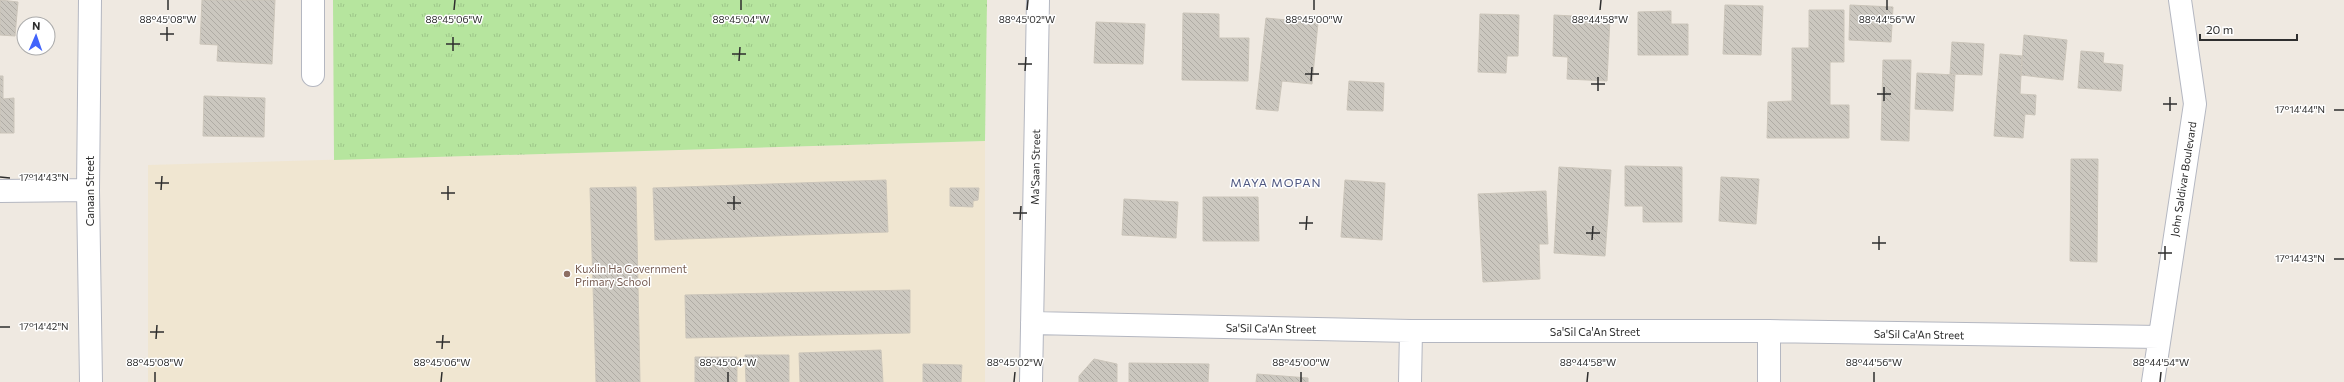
<svg xmlns="http://www.w3.org/2000/svg" width="2344" height="382" viewBox="0 0 2344 382" font-family="Commissioner,sans-serif">
<defs>
<pattern id="grass-tufts" width="24" height="20" patternUnits="userSpaceOnUse"><rect width="24" height="20" fill="#b6e59e"/><path d="M3 7l-1-3M5 7V3M7 7l1-3M15 17l-1-3M17 17v-4M19 17l1-3" fill="none" stroke="#9dc588"/></pattern>
<pattern id="building-back-hatch" width="6" height="6" patternUnits="userSpaceOnUse"><rect width="6" height="6" fill="#cbc7bf"/><path d="M-1 5l2 2M0 0l6 6M5-1l2 2" fill="none" stroke="#afaba4"/></pattern>
</defs>
<rect width="100%" height="100%" fill="#efe9e1"/>
<path fill="#f0e6d1" d="M985,141V382H148V165Z"/>
<path fill="url(#grass-tufts)" d="M333,0H987L985,141L334,160Z"/>
<path fill="url(#building-back-hatch)" stroke="#cbc5ba" d="M0,0L18,2L15,36L0,35Z
M202,0H275L272,64L217,61L218,45L200,44Z
M1725,5L1763,6L1761,55L1723,54Z
M1850,5L1893,7L1891,42L1849,40Z
M1809,10H1844V62H1830V105H1849V138H1767L1768,102L1792,101V48H1809Z
M1671,11V24H1688V55H1638V12Z
M1183,13L1219,14V38H1249L1248,81L1182,80Z
M1480,14L1519,15L1518,56H1507L1506,73L1478,72Z
M1554,15L1610,18L1607,81L1567,79L1568,57L1553,56Z
M1266,18L1318,23L1312,84L1282,81L1278,111L1256,109Z
M1096,22L1145,24L1143,64L1094,63Z
M2024,35L2067,40L2063,80L2021,75Z
M1952,42L1984,44L1982,75L1950,74Z
M2081,51L2104,53L2103,63L2123,65L2121,91L2078,88Z
M2000,54L2022,56L2020,94L2036,95L2035,115L2025,114L2023,138L1994,136Z
M1883,60H1911L1909,141L1881,140Z
M1917,73L1955,75L1953,111L1915,109Z
M0,76H3V99L14,98V133H0Z
M1349,81L1384,83L1383,111L1347,110Z
M204,96L265,98L264,137L203,136Z
M2071,159H2098L2097,262L2070,261Z
M1625,166L1682,167V222H1643V206H1625Z
M1559,167L1611,170L1605,256L1554,253Z
M1721,177L1759,179L1756,224L1719,221Z
M886,180L888,232L655,240L653,188Z
M1345,180L1385,183L1382,240L1341,237Z
M636,187L640,382H596L590,188Z
M950,188H979L978,200L973,201V207L950,206Z
M1546,191L1548,244H1539L1540,279L1483,282L1478,194Z
M1203,197H1258L1259,241H1203Z
M1124,199L1178,202L1176,238L1122,235Z
M910,290V333L686,338L685,295Z
M881,350L883,382H800L799,353Z
M745,355H789V382H746Z
M695,357H737V382H695Z
M1094,359L1117,364V382H1079V376Z
M1129,363L1209,364L1208,382H1129Z
M923,364L962,365L961,382H923Z
M1257,374L1308,378V382H1256Z"/>
<g fill="none" stroke-linecap="round" stroke-linejoin="round">
<defs>
<path id="street" d="M90,0L88,190L91,382
M313,0V75
M0,191L88,190
M1032,323L1411,331H1769L2159,337
M1769,331V382
M1031,382L1038,0
M1410,382L1411,331
M2153,382L2195,104L2180,0"/>
</defs>
<use href="#street" stroke="#b4b7c1" stroke-width="24"/>
<use href="#street" stroke="#fff" stroke-width="22"/>
</g>
<path fill="none" stroke="#2e2e2e" stroke-width="1.5" d="M168,10V0M454,10L455,0M741,10V0M1027,10L1028,0M1314,10V0M1600,10L1601,0M1887,10V0M160,34H174M167,41V27M446,44H460M453,51V37M732,54H746M739,61L740,47M1018,64H1032M1025,71L1026,57M1305,74H1319M1311,81L1312,67M1591,84H1605M1598,91V77M1877,94H1891M1884,101V87M2163,104H2177M2334,110H2344M2170,111V97M0,177L10,178M155,183H169M161,190L162,176M441,193H455M448,200V186M727,203H741M734,210V196M1013,213H1027M1020,220L1021,206M1299,223H1313M1306,230L1307,216M1586,233H1600M1592,240L1593,226M1872,243H1886M1879,250V236M2158,253H2172M2334,259H2344M2165,260V246M0,327H10M150,332H164M156,339L157,325M436,342H450M442,349L443,335M155,382V372M441,382L442,372M728,382V372M1014,382L1015,372M1301,382V372M1587,382L1588,372M1874,382V372M2160,382L2161,372"/>
<circle fill="#8d6e63" stroke="#fff" stroke-width="1.5" cx="567" cy="274" r="4"/>
<g text-anchor="middle" dominant-baseline="central" stroke-width="3" stroke-linejoin="round" paint-order="stroke">
<g font-size="11" fill="#2e2e2e" stroke="#fff">
<text transform="translate(1035 167) rotate(-89)">Ma'Saan Street</text>
<text transform="translate(2183 179) rotate(-81)">John Saldivar Boulevard</text>
<text transform="translate(89 191) rotate(-90)">Canaan Street</text>
<text transform="translate(1271 328) rotate(1)">Sa'Sil Ca'An Street</text>
<text x="1595" y="331">Sa'Sil Ca'An Street</text>
<text transform="translate(1919 334) rotate(1)">Sa'Sil Ca'An Street</text>
</g>
<g font-size="11" fill="#785e54" stroke="#fff" text-anchor="start">
<text x="575" y="268">Kuxlin Ha Government<tspan x="575" dy="13">Primary School</tspan></text>
</g>
<g font-size="12" letter-spacing="1" fill="#4d5680" stroke="#fff">
<text x="1276" y="182">MAYA MOPAN</text>
</g>
</g>
<g font-size="10" text-anchor="middle" fill="#2e2e2e" stroke="#fff" stroke-width="3" stroke-linejoin="round" paint-order="stroke">
<text x="168" y="23">88°45'08"W</text>
<text x="454" y="23">88°45'06"W</text>
<text x="741" y="23">88°45'04"W</text>
<text x="1027" y="23">88°45'02"W</text>
<text x="1314" y="23">88°45'00"W</text>
<text x="1600" y="23">88°44'58"W</text>
<text x="1887" y="23">88°44'56"W</text>
<text x="2300" y="113">17°14'44"N</text>
<text x="44" y="181">17°14'43"N</text>
<text x="2300" y="262">17°14'43"N</text>
<text x="44" y="330">17°14'42"N</text>
<text x="155" y="366">88°45'08"W</text>
<text x="442" y="366">88°45'06"W</text>
<text x="728" y="366">88°45'04"W</text>
<text x="1015" y="366">88°45'02"W</text>
<text x="1301" y="366">88°45'00"W</text>
<text x="1588" y="366">88°44'58"W</text>
<text x="1874" y="366">88°44'56"W</text>
<text x="2161" y="366">88°44'54"W</text>
</g>
<g transform="translate(36 36) rotate(2)"><circle r="19" fill="#ffffff" stroke="#ababab"/>
<path d="M0-3L7 15L0 10L-7 15Z" fill="#4264fb"/>
<text y="-6" font-size="11" font-weight="bold" text-anchor="middle" fill="#2e2e2e">N</text>
</g>
<path d="M2200 34v6h97v-6" fill="none" stroke="#2e2e2e" stroke-width="2"/>
<text x="2206" y="34" font-size="12" fill="#2e2e2e" stroke="#ffffff" stroke-width="3" paint-order="stroke">20 m</text>
</svg>
